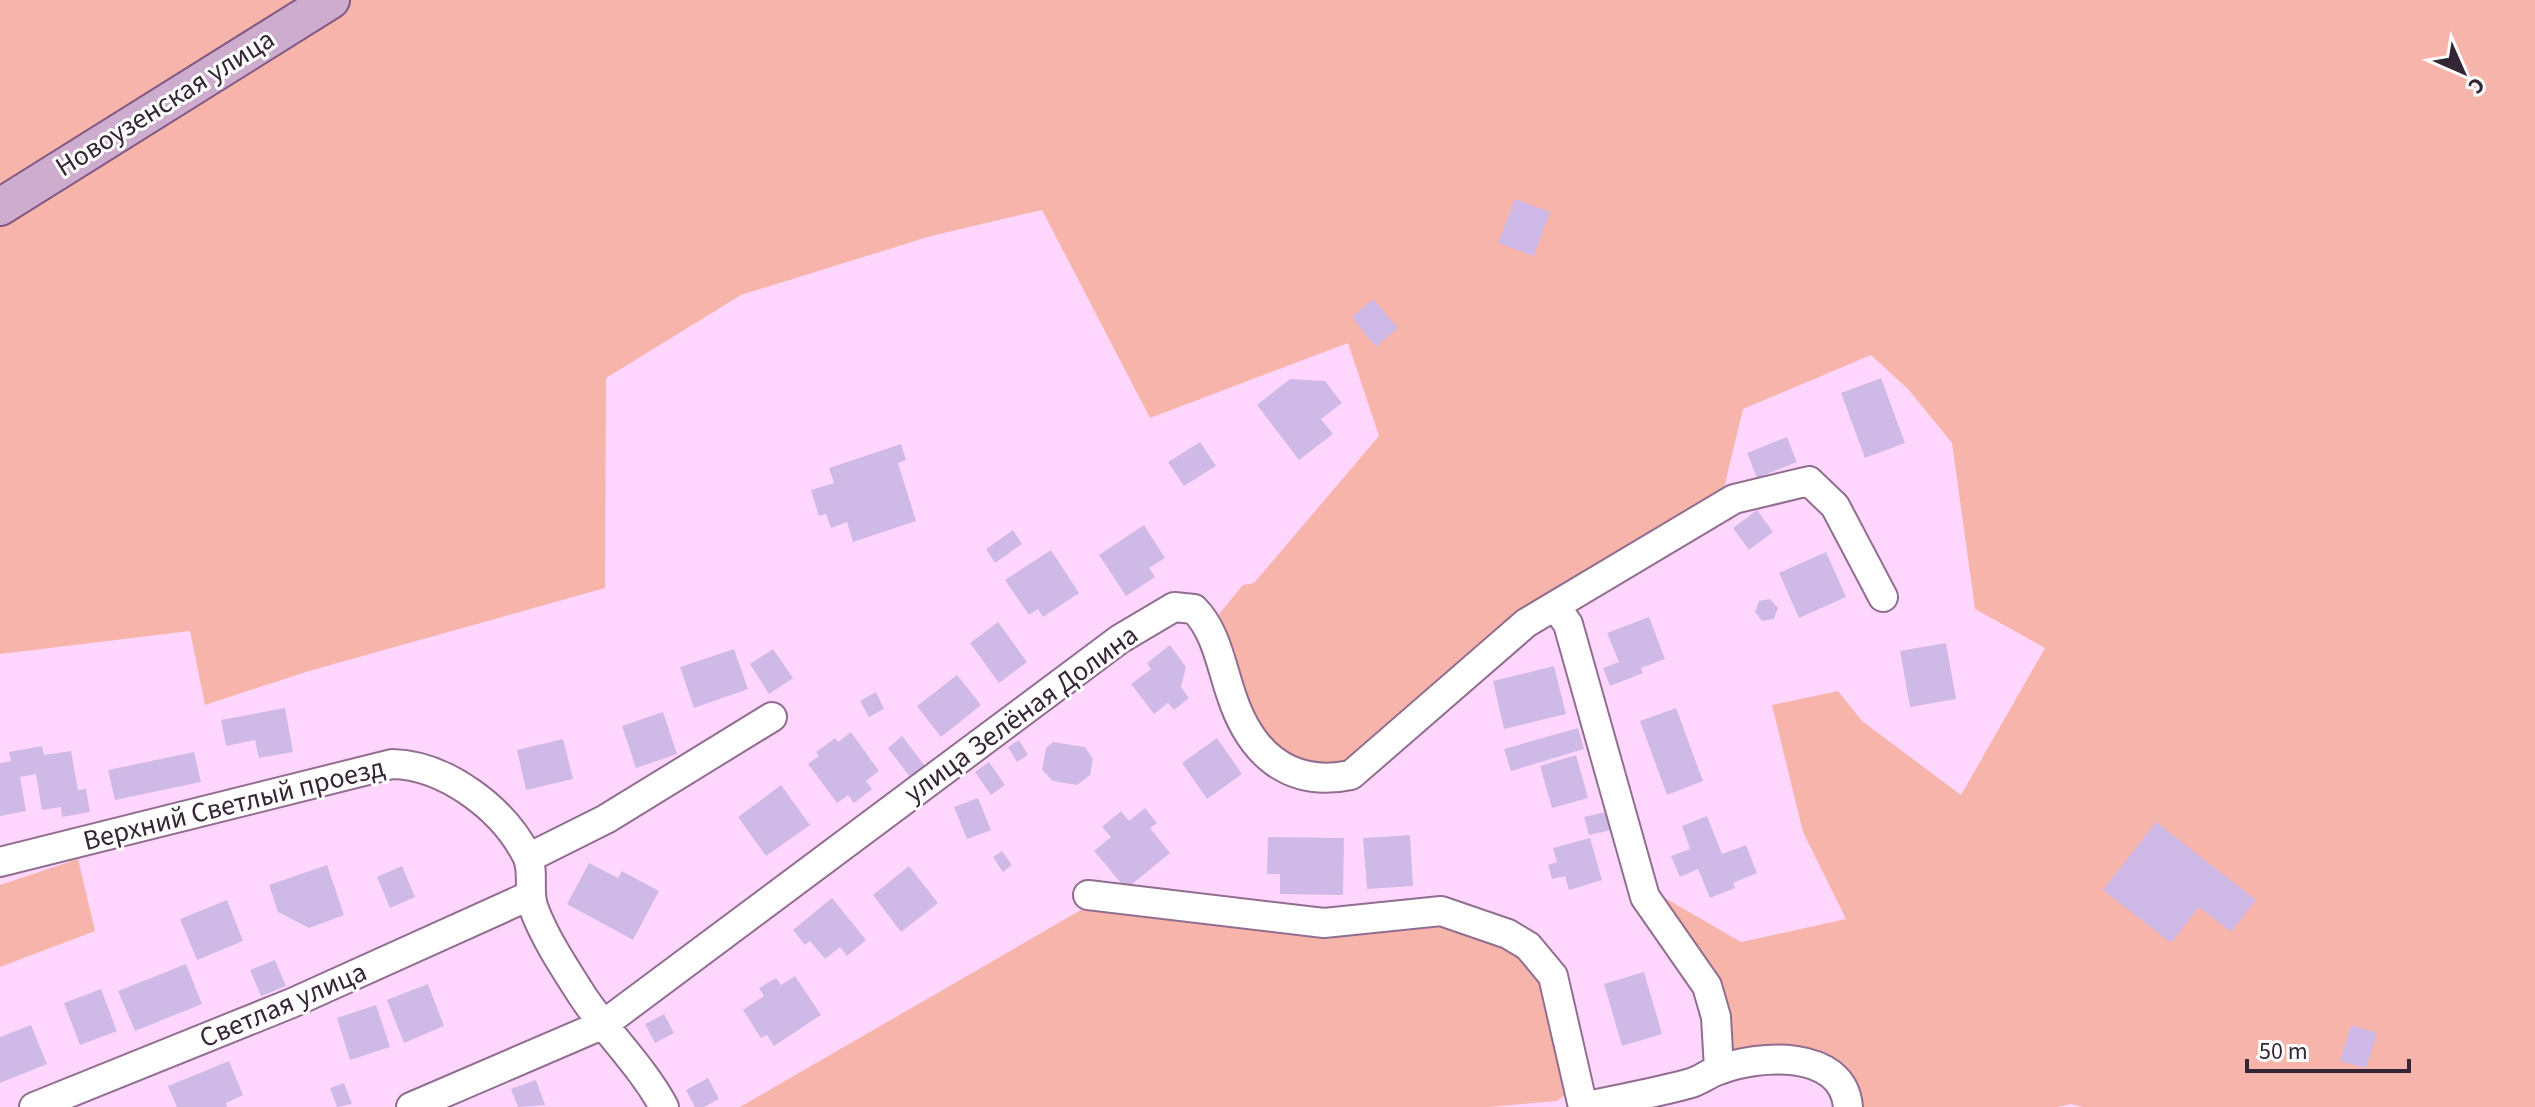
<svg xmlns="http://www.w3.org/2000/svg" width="2535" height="1107" viewBox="0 0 2535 1107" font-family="'Source Sans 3',sans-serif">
<rect width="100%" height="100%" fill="#ffd7fe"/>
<path fill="#f7b4ab" d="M0,0H304L0,194Z
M352,0H2535V1107H2083L2071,1104L2057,1107H1859L1845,1074L1733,1053L1651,890L1741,942L1846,919L1803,832L1772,705L1838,691L1862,721L1961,795L2045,648L1975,609L1952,443L1908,389L1871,355L1743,409L1724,488L1518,617L1345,765L1322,769L1284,757L1265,735L1240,694L1219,614L1243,585L1254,583L1379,436L1348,343L1150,418L1042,210L931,236L741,295L606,378L605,588L309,671L205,705L190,631L0,654V221Z
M78,859L95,931L0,967V885Z
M1081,910L1323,933L1441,925L1503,942L1536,962L1567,1093L1557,1101L1488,1107H740Z"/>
<path fill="#cfb9e6" d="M1515,199L1550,212L1534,256L1498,243Z
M1373,299L1398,328L1376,347L1352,317Z
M1881,378L1905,443L1865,458L1841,393Z
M1290,379L1325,381L1342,403L1321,419L1333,434L1299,460L1257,405Z
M1787,437L1797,462L1757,478L1747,453Z
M1200,442L1216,466L1184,486L1168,462Z
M901,444L906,460L898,463L916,521L853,542L847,522L831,528L826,514L819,516L811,490L834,483L829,468Z
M1757,510L1773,532L1749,550L1733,528Z
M1144,525L1165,558L1149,568L1155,577L1126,596L1099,555Z
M1013,530L1022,544L995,563L986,549Z
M1051,550L1079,593L1043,617L1038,609L1029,615L1005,580Z
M1826,552L1846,597L1799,618L1779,573Z
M1770,599L1778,608L1774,619L1762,621L1755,612L1759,601Z
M1649,617L1665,659L1641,668L1643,673L1610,686L1603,668L1619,662L1607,633Z
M998,622L1027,662L999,683L970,643Z
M1946,643L1956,699L1910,707L1900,651Z
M1170,645L1186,667L1181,687L1189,698L1174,710L1168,703L1154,714L1131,684L1151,669L1147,663Z
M734,649L748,689L694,708L680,667Z
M773,649L793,678L769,694L750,664Z
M1554,666L1566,714L1504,729L1493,681Z
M957,675L981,705L941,737L917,706Z
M876,692L884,709L869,717L860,701Z
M285,708L293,752L259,758L255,740L226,746L221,720Z
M1676,708L1703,781L1667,795L1640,721Z
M663,712L677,754L636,768L622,726Z
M1578,728L1584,749L1511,771L1504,749Z
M851,732L879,771L866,781L872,789L854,803L848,795L837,803L808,764L819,756L816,752L835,738L838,742Z
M902,736L925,766L910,777L888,748Z
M1217,738L1242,774L1207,799L1182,763Z
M563,739L573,779L526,790L517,750Z
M1019,740L1028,755L1017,762L1008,747Z
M1053,742L1085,747L1093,759L1090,775L1077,785L1053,781L1042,770L1046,748Z
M42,746L44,755L71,751L78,790L86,789L90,812L62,817L61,807L42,810L36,774L20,777L26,811L0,816V763L11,761L9,752Z
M194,752L201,782L115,800L108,770Z
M1576,755L1588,798L1552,808L1540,766Z
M989,762L1005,785L991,795L975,772Z
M781,785L810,825L766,856L738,817Z
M978,798L991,830L967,839L954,807Z
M1145,808L1157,823L1150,828L1170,853L1126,889L1094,851L1111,837L1102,827L1121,811L1129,821Z
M1606,812L1611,830L1589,835L1584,817Z
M1707,816L1722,854L1746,845L1757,873L1733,883L1735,888L1710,898L1698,869L1680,877L1671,856L1690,849L1682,826Z
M2156,822L2256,900L2231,932L2199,907L2171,943L2103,890Z
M1410,835L1413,886L1367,889L1363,838Z
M1268,837L1344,838L1343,895L1280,894V874H1267Z
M1590,838L1602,880L1569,890L1565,876L1552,879L1548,865L1557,862L1553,848Z
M1002,851L1012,865L1003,872L993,857Z
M589,863L618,878L622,871L659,891L633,940L567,904Z
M327,865L344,915L309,928L278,912L269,885Z
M402,866L415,897L390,908L377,877Z
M909,866L938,903L901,932L873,895Z
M832,898L866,940L847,956L840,947L825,959L810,941L805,945L793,930Z
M227,900L243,941L197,960L180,919Z
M275,960L286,986L261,996L250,970Z
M186,964L202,1004L135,1031L118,991Z
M1644,972L1662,1034L1622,1046L1604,984Z
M795,976L821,1015L774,1046L767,1035L761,1038L743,1010L764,996L759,988L776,978L781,985Z
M428,984L444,1026L404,1043L387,1000Z
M101,989L117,1031L80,1045L64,1003Z
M376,1005L390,1047L350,1060L337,1018Z
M664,1014L674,1033L655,1043L645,1024Z
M31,1025L47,1064L0,1083V1037Z
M2351,1025L2377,1033L2366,1068L2340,1061Z
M229,1061L243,1095L226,1103L227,1107H177L168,1086Z
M708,1078L719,1099L704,1107H695L686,1090Z
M536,1080L545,1105L518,1107L511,1089Z
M344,1083L352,1104L337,1107L330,1088Z"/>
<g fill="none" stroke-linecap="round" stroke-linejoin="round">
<defs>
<path id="minor" d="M1555,606L1568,624L1645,897L1707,986L1716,1017L1719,1069
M528,858L606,819L772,717
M0,862L392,764C445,765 503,808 527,856C535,872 527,892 534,909C544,936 562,964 578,989C603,1030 641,1064 664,1107
M1088,895L1324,923L1441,911L1508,934L1528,946L1553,976L1583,1107
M34,1107L292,1003L529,896
M411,1107L604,1024L1120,639L1174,607L1194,609C1216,631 1221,665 1231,694C1250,753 1288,788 1351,775L1526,623L1734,499L1809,481L1835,506L1883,597
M1583,1107C1619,1099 1656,1093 1691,1083C1701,1080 1709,1073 1719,1070C1757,1055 1843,1048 1848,1107"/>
<path id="major" d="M0,207L331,0"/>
</defs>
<use href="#minor" stroke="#916d90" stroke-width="32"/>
<use href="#major" stroke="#825982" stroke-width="40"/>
<use href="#minor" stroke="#fff" stroke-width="28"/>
<use href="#major" stroke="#cdaccd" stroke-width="36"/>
</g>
<g text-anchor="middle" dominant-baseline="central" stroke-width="6" stroke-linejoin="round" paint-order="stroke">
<g font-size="28" fill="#352635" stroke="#fff">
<text transform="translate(165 103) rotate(-32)">Новоузенская улица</text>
<text transform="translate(1021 714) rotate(-36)">улица Зелёная Долина</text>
<text transform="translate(234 804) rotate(-14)">Верхний Светлый проезд</text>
<text transform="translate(283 1005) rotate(-23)">Светлая улица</text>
</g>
</g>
<g transform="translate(2463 72) rotate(135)" stroke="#ffffff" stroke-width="6" paint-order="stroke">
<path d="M0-6L14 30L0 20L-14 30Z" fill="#352635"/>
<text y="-12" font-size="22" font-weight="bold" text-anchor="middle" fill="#352635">С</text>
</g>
<path d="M2247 1059v12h162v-12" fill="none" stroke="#352635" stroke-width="4"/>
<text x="2259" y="1059" font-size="24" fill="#352635" stroke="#ffffff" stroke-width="6" paint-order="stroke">50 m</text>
</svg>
